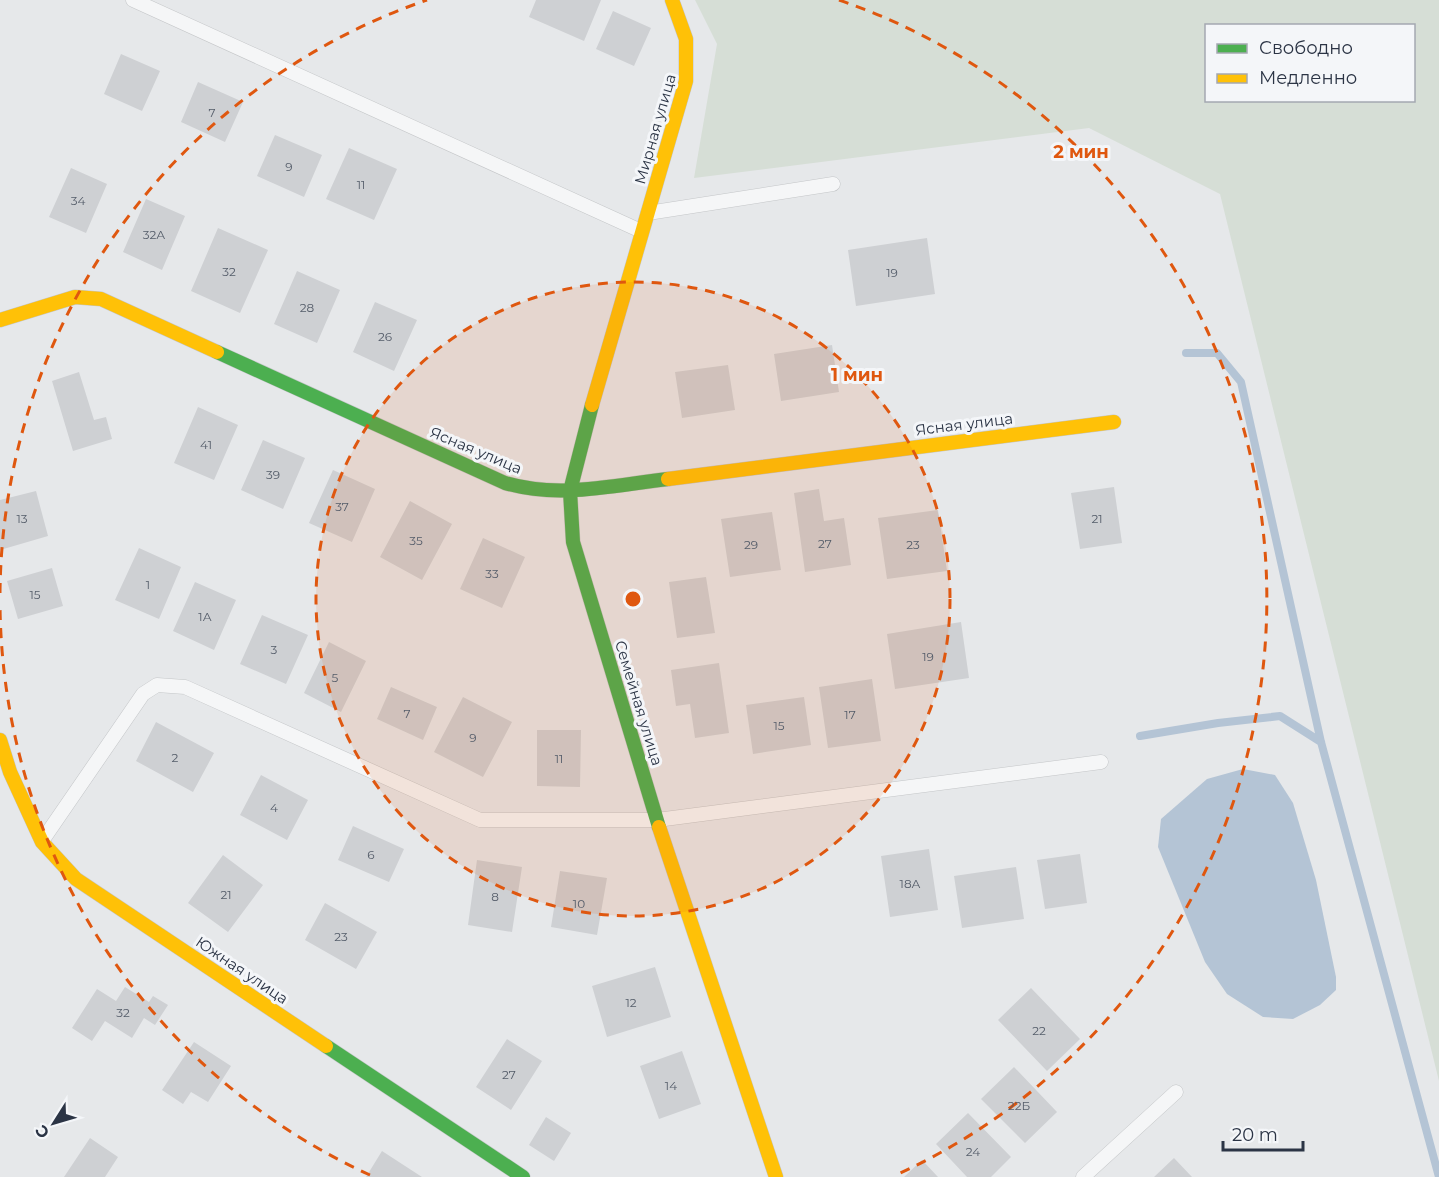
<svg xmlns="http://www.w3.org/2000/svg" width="1439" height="1177" viewBox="0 0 1439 1177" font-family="Montserrat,sans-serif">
<rect width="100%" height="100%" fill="#e6e8ea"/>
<path fill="#d6ded6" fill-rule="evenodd" d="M695,0H1439V1081L1220,194L1089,128L694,178L717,44ZM1206,26H1414V100H1206Z"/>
<path fill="#b4c4d5" d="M1243,769L1275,775L1293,803L1316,880L1336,977V990L1320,1005L1293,1019L1263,1017L1227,994L1205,962L1158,847L1161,819L1207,779Z"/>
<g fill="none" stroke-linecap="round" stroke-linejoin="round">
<path stroke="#b4c4d5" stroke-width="8" d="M1186,353H1217L1241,382L1321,742L1439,1177
M1140,736L1218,723L1280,716L1321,742"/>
</g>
<path fill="#ced0d3" d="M536,0H601L584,41L529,17Z
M613,11L651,28L634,66L596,49Z
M121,54L160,71L142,111L104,94Z
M198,82L243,102L225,142L181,122Z
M275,135L322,155L304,197L257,176Z
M349,148L397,169L374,220L326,199Z
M71,168L107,184L86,233L49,217Z
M146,199L185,216L162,270L123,252Z
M218,228L268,250L240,313L191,291Z
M927,238L935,294L856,306L848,250Z
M297,271L340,290L317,343L274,324Z
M375,302L417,320L394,371L353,352Z
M832,345L839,392L781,401L774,354Z
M728,365L735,410L682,418L675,372Z
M79,372L94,420L106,417L112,439L73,451L52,381Z
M198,407L238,425L214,480L174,463Z
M263,440L305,458L283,509L241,490Z
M333,470L375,489L352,542L309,523Z
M1114,487L1122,543L1080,549L1071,493Z
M819,489L824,521L844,518L851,565L805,572L794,493Z
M36,491L48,536L0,550V500Z
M410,501L452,524L422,580L380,557Z
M938,510L947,571L887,579L878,518Z
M772,512L781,570L730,577L721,519Z
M483,538L525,557L502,608L460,589Z
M139,548L181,567L159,619L115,600Z
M52,568L63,606L18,619L7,581Z
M706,577L715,633L677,638L669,582Z
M195,582L236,600L214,650L173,631Z
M262,615L308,635L286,684L240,664Z
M961,622L969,678L895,689L887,634Z
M329,642L366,661L341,712L304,693Z
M719,663L729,733L695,738L690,704L676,706L671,670Z
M872,679L881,741L828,748L819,687Z
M391,687L437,707L423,740L377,719Z
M463,697L512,722L483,777L434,752Z
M804,697L811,745L753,754L746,705Z
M156,722L214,753L193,792L136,761Z
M537,730H581L580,787L537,786Z
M261,775L308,800L287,840L240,815Z
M353,826L404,849L389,882L338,860Z
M929,849L938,910L890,917L881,856Z
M1080,854L1087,903L1045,909L1037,860Z
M223,855L263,885L228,932L188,903Z
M477,860L522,867L512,932L468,925Z
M1016,867L1024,919L962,928L954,876Z
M560,871L607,878L597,935L551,927Z
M325,903L377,932L356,969L305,940Z
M655,967L671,1017L607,1037L592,986Z
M125,987L149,1002L153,996L168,1005L155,1025L144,1018L132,1038L105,1021L92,1041L72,1028L97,989L116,1001Z
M1031,988L1080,1039L1047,1071L998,1020Z
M507,1039L542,1061L511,1110L476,1087Z
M194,1042L231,1066L208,1102L191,1092L183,1104L162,1090Z
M682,1051L701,1104L659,1119L640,1066Z
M1014,1067L1057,1112L1025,1143L981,1099Z
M968,1113L1011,1157L991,1177H967L936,1144Z
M546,1117L571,1133L554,1161L529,1145Z
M90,1138L118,1157L105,1177H64Z
M382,1151L422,1177H366Z
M1174,1158L1192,1177H1154Z
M922,1160L938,1177H904Z"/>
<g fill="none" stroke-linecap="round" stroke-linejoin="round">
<defs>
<path id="lane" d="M133,0L641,231
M648,213L833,184
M42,841L143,694L157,685L185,687L480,820H657L1101,762
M1083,1177L1176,1092"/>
<path id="fast" d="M217,352L505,483C559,499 614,485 668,479
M592,405L570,491L573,542L659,827
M326,1046L523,1177"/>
<path id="slow" d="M0,320L75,297L101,299L217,352
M592,405L686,81V39L672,0
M668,479L1114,422
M0,740L10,772L42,842L76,879L326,1046
M659,827L776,1177"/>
</defs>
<use href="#lane" stroke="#c4c6c8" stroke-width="15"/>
<use href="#fast" stroke="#c4c6c8" stroke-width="15"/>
<use href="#slow" stroke="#c4c6c8" stroke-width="15"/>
<use href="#lane" stroke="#f5f6f7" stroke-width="14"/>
<use href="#fast" stroke="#4caf50" stroke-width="14"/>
<use href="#slow" stroke="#ffc107" stroke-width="14"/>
</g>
<circle cx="633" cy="599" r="317" fill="#df570f" fill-opacity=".12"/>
<g fill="none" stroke="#df570f" stroke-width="3" stroke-dasharray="10 8">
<circle cx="633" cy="599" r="317"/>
<path d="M370 1175A633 633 0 0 1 0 605M0 593A633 633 0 0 1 427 0M839 0A633 633 0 0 1 896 1175"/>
</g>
<g text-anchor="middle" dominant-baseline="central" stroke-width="6" stroke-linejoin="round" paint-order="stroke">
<g font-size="12" fill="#545c69">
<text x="212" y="112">7</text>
<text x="289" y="166">9</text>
<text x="361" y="184">11</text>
<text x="78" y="200">34</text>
<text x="154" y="234">32А</text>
<text x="229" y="271">32</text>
<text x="892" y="272">19</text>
<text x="307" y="307">28</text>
<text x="385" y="336">26</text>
<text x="206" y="444">41</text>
<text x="273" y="474">39</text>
<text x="342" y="506">37</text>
<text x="22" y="518">13</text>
<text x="1097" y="518">21</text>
<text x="416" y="540">35</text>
<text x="825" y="543">27</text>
<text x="751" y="544">29</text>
<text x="913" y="544">23</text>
<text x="492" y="573">33</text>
<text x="148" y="584">1</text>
<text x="35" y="594">15</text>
<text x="205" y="616">1А</text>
<text x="274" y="649">3</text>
<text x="928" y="656">19</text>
<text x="335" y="677">5</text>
<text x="407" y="713">7</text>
<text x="850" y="714">17</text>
<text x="779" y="725">15</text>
<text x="473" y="737">9</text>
<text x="175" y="757">2</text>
<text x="559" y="758">11</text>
<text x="274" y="807">4</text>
<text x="371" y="854">6</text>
<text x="910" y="883">18А</text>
<text x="226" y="894">21</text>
<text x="495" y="896">8</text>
<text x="579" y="903">10</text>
<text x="341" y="936">23</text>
<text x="631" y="1002">12</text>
<text x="123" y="1012">32</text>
<text x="1039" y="1030">22</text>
<text x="509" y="1074">27</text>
<text x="671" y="1085">14</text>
<text x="1019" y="1105">22Б</text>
<text x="973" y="1151">24</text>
</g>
<g font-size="15" fill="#2b3445" stroke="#f4f6f9">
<text transform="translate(655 129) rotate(-74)">Мирная улица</text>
<text transform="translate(964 424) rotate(-7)">Ясная улица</text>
<text transform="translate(476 450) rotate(23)">Ясная улица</text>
<text transform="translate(639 703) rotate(73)">Семейная улица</text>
<text transform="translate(242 970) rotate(34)">Южная улица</text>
</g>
</g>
<circle cx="633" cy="599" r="9" fill="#df570f" stroke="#f4f6f9" stroke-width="3"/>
<g font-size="18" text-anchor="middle" font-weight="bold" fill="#df570f" stroke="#f4f6f9" stroke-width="6" stroke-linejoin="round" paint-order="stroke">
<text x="1081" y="158">2 мин</text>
<text x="857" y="381">1 мин</text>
</g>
<rect x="1205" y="24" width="210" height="78" fill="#f4f6f9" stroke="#a4a8b1" stroke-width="1.5"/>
<rect x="1217" y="44" width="30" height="9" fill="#4caf50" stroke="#a4a8b1" stroke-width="1.5"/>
<text x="1259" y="54" font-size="18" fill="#2b3445">Свободно</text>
<rect x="1217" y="74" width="30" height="9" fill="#ffc107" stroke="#a4a8b1" stroke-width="1.5"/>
<text x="1259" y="84" font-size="18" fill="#2b3445">Медленно</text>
<g transform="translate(54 1123) rotate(233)" stroke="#f4f6f9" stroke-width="4.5" paint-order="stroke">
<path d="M0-4.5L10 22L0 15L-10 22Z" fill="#2b3445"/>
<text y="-9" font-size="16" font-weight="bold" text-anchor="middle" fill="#2b3445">С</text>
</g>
<path d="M1223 1141v9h80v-9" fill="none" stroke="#2b3445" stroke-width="3"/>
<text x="1232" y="1141" font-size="18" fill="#2b3445" stroke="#f4f6f9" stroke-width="4.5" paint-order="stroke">20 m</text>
</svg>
